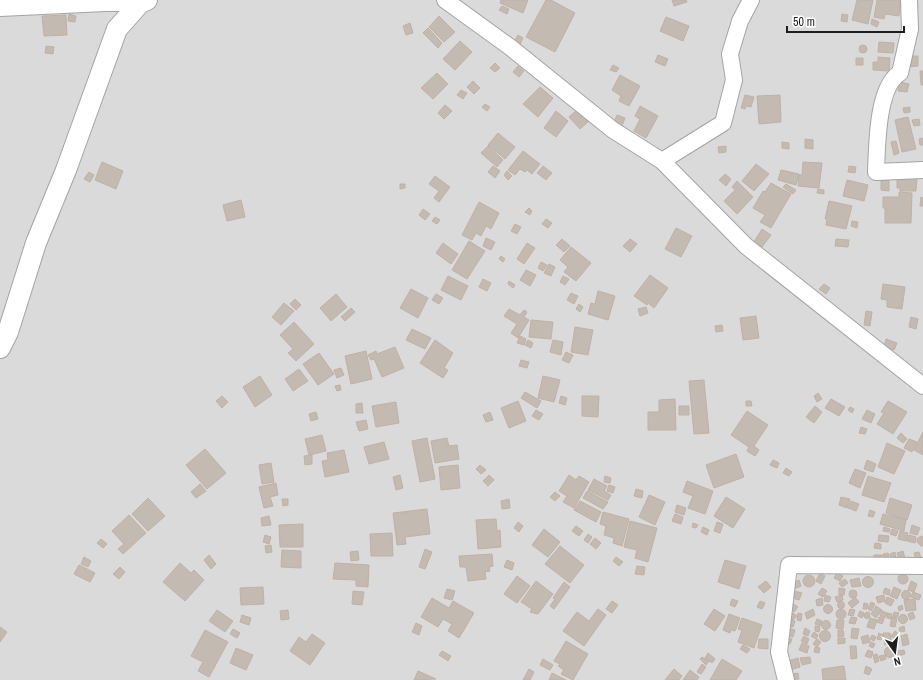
<svg xmlns="http://www.w3.org/2000/svg" width="923" height="680" viewBox="0 0 923 680" font-family="'Archivo Narrow',sans-serif">
<rect width="100%" height="100%" fill="#eeebe3"/>
<path fill="#dbdada" d="M0,0H923V680H0Z"/>
<path fill="#c3bab2" stroke="#c0b1a5" d="M501,0H528L523,13L500,3Z
M546,0H551L575,13L555,52L526,37Z
M672,0H686L687,2L674,6Z
M857,0H873L868,24L852,20Z
M877,0H901L899,16L885,14L884,19L874,17Z
M502,6L509,9L507,14L499,10Z
M69,14L76,16L75,22L68,21Z
M842,14L848,15L847,22L841,21Z
M66,15L67,35L44,36L42,16Z
M439,16L455,32L444,42L429,27Z
M666,17L689,26L683,41L660,31Z
M872,19L879,22L877,27L871,24Z
M410,23L413,33L406,35L403,26Z
M428,28L442,43L438,48L423,33Z
M518,35L523,38L520,44L514,42Z
M460,41L472,52L455,70L443,59Z
M879,42L894,43L893,53L878,52Z
M859 49a4 4 0 1 1 8 0a4 4 0 1 1-8 0Z
M46,46L54,47L53,54L45,53Z
M658,55L668,59L665,66L655,62Z
M908,56H918V66L908,67Z
M878,57L890,58L889,71L873,70V62H878Z
M856,58H863V65H856Z
M495,63L500,68L495,72L490,68Z
M613,65L619,68L616,72L610,70Z
M518,66L524,71L519,77L513,72Z
M920,71H923V85H921Z
M437,73L448,84L433,99L421,88Z
M620,75L640,86L629,106L619,101L621,96L612,90Z
M473,81L480,88L474,94L467,87Z
M900,82L909,84L907,92L898,91Z
M540,87L553,98L538,117L523,104Z
M461,90L467,93L463,99L457,95Z
M745,95L754,97L751,107L746,106L745,109L741,108Z
M780,95L781,122L759,124L757,96Z
M485,104L490,107L487,111L482,107Z
M445,105L452,111L444,119L438,113Z
M640,106L658,116L646,138L634,131L640,119L635,116Z
M910,107V112L904,113L903,108Z
M578,109L589,121L580,129L569,117Z
M556,111L568,121L556,137L544,128Z
M617,115L625,118L622,126L614,122Z
M908,117L916,149L902,152L895,120Z
M919,119L920,125L914,126L912,120Z
M498,133L515,147L505,159L488,145Z
M923,138V145H920L919,139Z
M805,139L813,140V149L805,148Z
M896,141L899,153L894,155L891,142Z
M782,142L789,143V149L782,148Z
M488,146L503,160L497,167L481,153Z
M726,146V152L719,153L718,147Z
M523,151L540,164L532,174L527,170L525,172L520,169L515,175L508,170Z
M102,162L123,171L116,189L95,180Z
M803,162L822,163L819,188L798,186L799,175H802Z
M756,164L769,174L754,191L742,181Z
M493,166L500,171L495,178L488,172Z
M543,166L552,173L546,180L537,173Z
M849,166L856,167L855,173L848,172Z
M781,170L799,174L796,185L778,180Z
M507,171L512,176L508,180L504,175Z
M89,172L94,175L90,182L84,179Z
M725,174L731,179L726,186L719,180Z
M435,176L450,187L439,202L434,198L439,191L429,184Z
M897,178H917L916,191H900V188H897Z
M847,180L868,185L864,201L843,196Z
M881,180H889V191L881,190Z
M737,181L753,197L737,214L724,201L735,190L732,187Z
M771,183L791,194L771,228L760,222L765,215L753,208L763,191L765,192Z
M400,184H405V188L400,189Z
M786,184L796,190L793,194L783,187Z
M818,189L824,190V194L817,193Z
M899,192L912,193L911,223H885V208H883V197H899Z
M921,197L923,198V206H920Z
M241,200L245,217L227,221L223,205Z
M829,201L852,206L846,229L826,225L827,219H825Z
M479,202L499,213L491,229L486,226L481,236L476,233L472,240L462,235Z
M529,208L532,211L530,215L525,212Z
M423,209L430,214L425,220L419,215Z
M435,217L440,220L437,224L432,221Z
M546,219L552,223L548,228L542,224Z
M852,221L858,222L857,228L851,226Z
M515,224L521,227L517,234L511,231Z
M676,228L692,236L681,257L665,249Z
M762,229L771,235L762,247L754,242Z
M486,238L495,242L491,250L483,246Z
M562,239L570,246L564,252L556,245Z
M630,239L637,244L630,252L623,246Z
M836,239L849,240L848,247L835,246Z
M469,241L485,251L467,279L452,270Z
M443,243L458,254L451,264L436,253Z
M527,243L535,248L524,264L517,259Z
M571,247L591,263L576,281L564,272L568,267L560,260Z
M501,256L505,259L503,262L499,259Z
M541,262L547,265L543,271L538,268Z
M549,264L555,267L551,276L544,273Z
M526,270L536,275L530,286L520,280Z
M650,275L668,288L654,308L648,303L647,305L634,296Z
M448,276L468,286L461,300L441,290Z
M563,276L569,279L565,285L560,282Z
M483,279L491,283L487,291L479,287Z
M509,281L515,285L513,288L508,284Z
M824,284L830,288L826,294L819,289Z
M883,284L905,287L902,309L887,307V300L881,299Z
M411,289L428,298L418,318L400,308Z
M598,291L615,296L608,320L588,314L591,303L595,304Z
M571,293L578,296L574,304L567,300Z
M336,294L347,307L331,321L320,308Z
M436,294L443,298L439,304L432,300Z
M295,299L301,305L296,310L290,304Z
M284,303L294,311L281,325L272,317Z
M579,304L583,307L580,312L576,309Z
M646,307L648,313L640,316L638,309Z
M351,308L355,312L345,321L341,317Z
M509,309L520,315L524,310L527,312L524,317L529,320L518,338L511,333L517,324L504,316Z
M866,311L872,312L870,326L864,325Z
M756,316L759,338L743,340L740,318Z
M911,317L918,319L916,329L909,327Z
M531,320L553,322L551,339L529,337Z
M294,322L314,344L296,361L288,353L293,349L280,335Z
M722,325L723,331L716,332L715,326Z
M575,327L593,330L588,355L571,352Z
M412,329L431,338L425,349L406,340Z
M520,336L526,339L524,345L517,343Z
M886,339L897,343L894,350L884,346Z
M435,340L453,353L444,368L448,370L443,378L420,363Z
M528,340L533,343L531,348L525,345Z
M553,340L563,342L561,355L550,352Z
M395,347L404,368L382,377L374,359L371,360L368,355L376,351L377,354Z
M366,351L372,379L351,384L345,356Z
M566,352L573,355L569,363L562,360Z
M319,353L334,374L318,385L303,364Z
M521,360L529,362L527,368L519,366Z
M341,368L344,375L337,378L334,370Z
M299,369L308,381L293,391L285,379Z
M260,376L272,395L255,407L243,387Z
M543,376L560,380L554,402L538,398Z
M704,380L709,433L694,434L689,381Z
M340,385L341,390L337,391L335,386Z
M525,392L541,401L537,408L521,398Z
M818,393L822,399L817,402L814,396Z
M222,396L228,402L222,408L216,401Z
M561,396L567,398L565,405L559,403Z
M582,396H599L598,417L582,416Z
M675,399L676,430H648V412H659V400Z
M831,399L845,407L839,416L825,408Z
M518,401L526,421L509,428L501,408Z
M746,401H751L752,406H746Z
M888,401L907,412L893,434L877,424L884,413L881,412Z
M396,402L399,423L376,427L372,406Z
M362,403L363,413H356V404Z
M679,406H689V415H679Z
M815,406L822,412L814,423L806,417Z
M850,407L854,409L852,413L848,410Z
M536,410L543,414L539,420L532,416Z
M867,410L875,414L871,423L862,419Z
M747,411L768,425L754,446L759,450L755,456L747,451L749,447L731,435Z
M316,412L318,419L311,421L309,414Z
M490,412L493,420L486,422L483,415Z
M366,420L368,429L359,431L356,422Z
M861,427L867,429L865,434L859,433Z
M923,432V455L914,450Z
M901,433L907,439L903,443L897,438Z
M322,435L326,451L309,455L305,439Z
M427,438L435,479L420,482L412,441Z
M447,438L449,446L457,445L459,459L435,463L431,441Z
M909,439L917,442L912,452L904,448Z
M384,442L389,459L369,464L364,447Z
M887,443L905,451L894,474L878,467Z
M205,449L226,473L207,489L186,465Z
M344,450L349,472L325,477L322,461L328,460L327,453Z
M736,454L744,477L714,488L706,465Z
M312,455V464L305,465L304,456Z
M773,460L779,463L777,468L770,465Z
M867,460L876,464L873,472L864,469Z
M271,463L274,482L262,484L259,465Z
M458,465L460,488L441,490L439,467Z
M480,465L486,470L481,474L476,469Z
M786,468L792,472L789,476L783,473Z
M855,469L866,473L860,488L849,483Z
M400,475L403,488L396,490L393,477Z
M489,475L494,480L488,486L483,481Z
M569,475L576,480L579,476L589,482L574,508L563,502L567,496L559,491Z
M605,476L611,478L610,483L604,482Z
M868,476L891,483L884,502L862,495Z
M594,479L607,486L604,491L611,495L608,500L588,490Z
M687,481L713,491L705,514L688,508L693,496L683,492Z
M276,483L278,495L270,497L273,506L264,508L259,487Z
M200,484L206,491L196,498L191,492Z
M609,485L615,487L613,493L607,491Z
M636,489L643,491L642,498L634,496Z
M587,491L608,502L603,509L583,498Z
M555,492L560,496L555,501L550,497Z
M649,495L665,502L655,525L639,517Z
M726,497L745,509L733,528L714,516Z
M841,497L850,499L847,508L839,505Z
M148,498L165,516L148,531L132,514Z
M890,498L912,505L907,520L886,513Z
M282,499H288V505L283,506Z
M509,499L510,508L502,509L501,501Z
M580,501L601,512L596,522L574,510Z
M851,501L859,504L856,511L848,508Z
M677,505L686,508L684,515L675,512Z
M427,509L430,534L405,537L406,544L397,545L393,513Z
M870,510L875,512L873,517L868,516Z
M603,512L629,519L622,546L613,543L614,538L604,535L606,526L600,524Z
M675,514L683,517L681,524L672,521Z
M883,514L906,520L904,531L880,524Z
M129,515L146,533L123,554L118,549L124,544L112,531Z
M269,516L271,525L262,526L261,518Z
M496,519L497,531L500,530L501,547L478,549L476,520Z
M630,521L657,528L648,562L635,558L637,550L624,547Z
M518,522L523,526L519,532L514,528Z
M717,522L723,524L720,533L714,531Z
M693,523L698,525L696,528L692,527Z
M303,524V547H280L279,525Z
M912,525L920,528L917,535L910,533Z
M576,526L583,531L579,536L572,531Z
M703,527L709,530L707,535L701,532Z
M884,527L890,529L889,532L883,531Z
M544,529L560,542L548,557L532,545Z
M892,529L898,531L896,536L890,534Z
M900,531L908,533L906,541L898,539Z
M392,533L393,556H371L370,534Z
M588,534L592,537L588,543L584,540Z
M265,535L271,537L269,544L263,542Z
M879,535L889,536L888,542L878,541Z
M909,535L916,537L915,543L907,541Z
M921,536L923,537V546H921L917,542V539Z
M595,538L601,543L596,549L590,544Z
M101,539L107,544L103,548L97,543Z
M875,543L881,544V549L874,548Z
M271,545L272,552L266,553L265,546Z
M560,546L584,565L570,583L545,564Z
M425,549L432,552L425,569L419,567Z
M282,550L301,551V568L281,567Z
M358,551L359,560L351,561L350,552Z
M903,551L905,558L899,560L897,553Z
M895,552L896,559L891,560L890,554Z
M919,552L921,558L916,560L914,553Z
M888,553L890,559L884,560L883,554Z
M492,554L493,566L489,567L490,571L485,572L486,579L468,581L466,567H460L459,556Z
M209,555L216,564L211,569L204,560Z
M874,555H882V561L874,562Z
M84,557L91,561L88,567L81,564Z
M616,557L623,562L619,566L613,561Z
M507,560L514,563L512,570L504,567Z
M725,560L746,566L739,589L718,582Z
M180,563L191,573L194,570L204,580L185,601L163,582Z
M335,563L369,565L368,587L356,586V580L333,579Z
M79,565L95,573L90,582L74,574Z
M637,566L645,567L644,575L635,574Z
M120,567L125,572L119,579L113,574Z
M820,573L825,576L821,584L816,581Z
M837,573L843,576L840,581L834,578Z
M898 579a5 5 0 1 1 10 0a5 5 0 1 1-10 0Z
M803 581a6 6 0 1 1 12 0a6 6 0 1 1-12 0Z
M517,576L530,586L517,603L504,594Z
M862.5 582a5.5 5.5 0 1 1 11 0a5.5 5.5 0 1 1-11 0Z
M859,578L861,586L852,587L850,580Z
M845,579L848,583L842,587L839,583Z
M799,580L801,586L794,589L791,584Z
M536,581L553,594L538,614L530,612L532,609L521,602Z
M766,581L771,587L764,593L758,587Z
M911,581L917,584L914,592L908,590Z
M564,582L570,587L554,609L550,606L555,599L553,598Z
M263,587L264,604L241,605L240,588Z
M894,587L901,590L897,599L890,596Z
M822,588L827,591L823,597L818,594Z
M839,588L845,589L844,595H839Z
M885,588L890,590L889,595L883,593Z
M447,589L455,591L452,600L444,598Z
M849 594a4 4 0 1 1 8 0a4 4 0 1 1-8 0Z
M901.5 595a4.5 4.5 0 1 1 9 0a4.5 4.5 0 1 1-9 0Z
M353,591L364,592L362,605L352,604Z
M794,591L802,593L799,600L792,598Z
M913,592L921,595L919,600L911,597Z
M825,595L831,597L829,602L824,601Z
M842,595L843,600L837,602L835,597Z
M884,595L885,601L878,603L876,597Z
M855,597L859,602L852,608L848,603Z
M887,597L894,600L891,606L885,603Z
M432,598L449,608L453,601L474,613L459,638L448,631L452,624L443,619L438,627L421,617Z
M822,598L823,605L817,606L816,600Z
M732,599L738,601L735,607L730,605Z
M915,599L916,610L906,611L904,600Z
M612,601L618,605L612,613L606,609Z
M760,601L765,603L762,609L757,607Z
M837.5 605a3.5 3.5 0 1 1 7 0a3.5 3.5 0 1 1-7 0Z
M871,602L875,604L871,611L868,609Z
M792,603L798,607L794,612L788,608Z
M864,603L868,604L867,609H863Z
M823.5 609a4.5 4.5 0 1 1 9 0a4.5 4.5 0 1 1-9 0Z
M902,605L903,609L899,611L898,607Z
M876,606L882,610L876,618L871,614Z
M598,609L606,615L584,646L563,631L577,612L589,621Z
M714,609L725,616L715,631L704,624Z
M813,609L815,615L807,619L805,613Z
M850,609L855,610L853,616L848,615Z
M836 614a5 5 0 1 1 10 0a5 5 0 1 1-10 0Z
M217,610L233,621L225,632L209,621Z
M288,610L289,619L281,620L280,611Z
M860,611L864,613L862,618L858,616Z
M882,611L887,613L885,618L880,616Z
M869,612L870,617L867,619L864,617L865,613Z
M894,612L899,613L897,618L893,617Z
M913,612L915,618L910,620L908,614Z
M793,613L797,616L793,620L790,616Z
M798,613L802,614L801,621L797,620Z
M887,613L892,614L891,619L887,618Z
M729,614L740,618L735,631L731,630L730,633L723,630Z
M898.5 619a4.5 4.5 0 1 1 9 0a4.5 4.5 0 1 1-9 0Z
M242,615L251,618L249,625L240,622Z
M851,617L857,618L855,624L849,623Z
M879,617L884,619L882,624L877,622Z
M892,617L897,619L895,627L890,626Z
M742,618L762,625L754,648L738,642L742,630L738,629Z
M870,618L877,620L874,629L867,627Z
M817,619L822,621L820,626L815,624Z
M790,620L795,621L793,627L788,626Z
M837,620H844L843,629L836,628Z
M821.5 625a4.5 4.5 0 1 1 9 0a4.5 4.5 0 1 1-9 0Z
M416,623L422,626L419,635L412,632Z
M815,626L820,627L819,632L815,631Z
M904,626L905,631L900,632L899,628Z
M0,627L7,632L0,642Z
M788,628L795,630L793,637L786,635Z
M805,628L810,631L808,636L803,634Z
M852,628L859,629L857,639L851,638Z
M233,629L240,633L237,638L230,634Z
M205,630L228,642L209,677L198,671L203,662L191,656Z
M838,630H843L844,636L838,637Z
M819.5 636a5.5 5.5 0 1 1 11 0a5.5 5.5 0 1 1-11 0Z
M895,631L900,635L896,640L891,636Z
M814,632L818,635L816,639L811,636Z
M879,633L883,635L881,640L877,639Z
M883,633H890L892,644L885,645Z
M312,634L325,643L310,665L290,651L299,637L306,642Z
M907,634L909,644L903,646L901,636Z
M868,635L870,642L863,644L861,637Z
M872,635L876,637L874,641L870,639Z
M804,636L809,639L807,644L801,641Z
M787,637L792,639L790,644L785,642Z
M838,638H845V643L838,644Z
M759,639H768V649L758,648Z
M817,639L821,642L817,647L813,644Z
M893.5 643a2.5 2.5 0 1 1 5 0a2.5 2.5 0 1 1-5 0Z
M566,641L588,654L573,680L561,674L564,670L558,666L560,664L554,661Z
M871,642L875,644L873,648L869,646Z
M802,643L809,646L807,653L799,650Z
M743,645L750,649L747,653L740,649Z
M850,646H856L857,658L851,659Z
M884.5 652a5.5 5.5 0 1 1 11 0a5.5 5.5 0 1 1-11 0Z
M815,647L820,648L819,653L814,652Z
M236,648L253,655L246,670L230,663Z
M868,650L873,652L871,658L865,656Z
M904,650L905,654L898,656L897,651Z
M442,651L451,656L448,661L439,655Z
M708,653L715,659L712,663L705,658Z
M877,654L879,661L875,663L873,655Z
M885,655L886,659L881,661L879,656Z
M702,657L709,661L706,665L700,659Z
M810,657L811,663L802,665L800,658Z
M798,658L800,667L790,670L788,661Z
M543,659L553,665L550,670L540,665Z
M722,659L742,671L736,680H710Z
M702,664L706,667L701,674L697,672Z
M844,666L846,680H823L822,669Z
M866,666L872,669L869,675L864,673Z
M529,669L534,672L530,680H523Z
M674,669L682,676L679,680H665Z
M690,670L699,677L697,680H683Z
M418,671L436,679L414,680Z
M552,673L566,680H549Z
M798,673L799,679L790,680L789,675Z"/>
<g fill="none" stroke-linecap="round" stroke-linejoin="round">
<defs>
<path id="minor" d="M445,0L510,47L613,130L662,161L746,246L923,386
M909,0L910,29L900,73C877,86 877,147 876,172L923,170
M0,8L105,3H140L141,0
M662,161L723,123L734,80L730,54L740,21L751,0
M786,680L779,652L789,565L923,566"/>
<path id="tertiary" d="M0,348L8,332L36,243L66,170L117,29L140,3L147,0"/>
</defs>
<use href="#minor" stroke="#a4a4a4" stroke-width="18"/>
<use href="#tertiary" stroke="#a4a4a4" stroke-width="22"/>
<use href="#minor" stroke="#fff" stroke-width="16"/>
<use href="#tertiary" stroke="#fff" stroke-width="20"/>
</g>
<g transform="translate(895 652) rotate(166)" stroke="#ffffff" stroke-width="3" paint-order="stroke">
<path d="M0-3L7 15L0 10L-7 15Z" fill="#1d1d1d"/>
<text y="-6" font-size="11" font-weight="bold" text-anchor="middle" fill="#1d1d1d">N</text>
</g>
<path d="M787 26v6h117v-6" fill="none" stroke="#1d1d1d" stroke-width="2"/>
<text x="793" y="26" font-size="12" fill="#1d1d1d" stroke="#ffffff" stroke-width="3" paint-order="stroke">50 m</text>
</svg>
